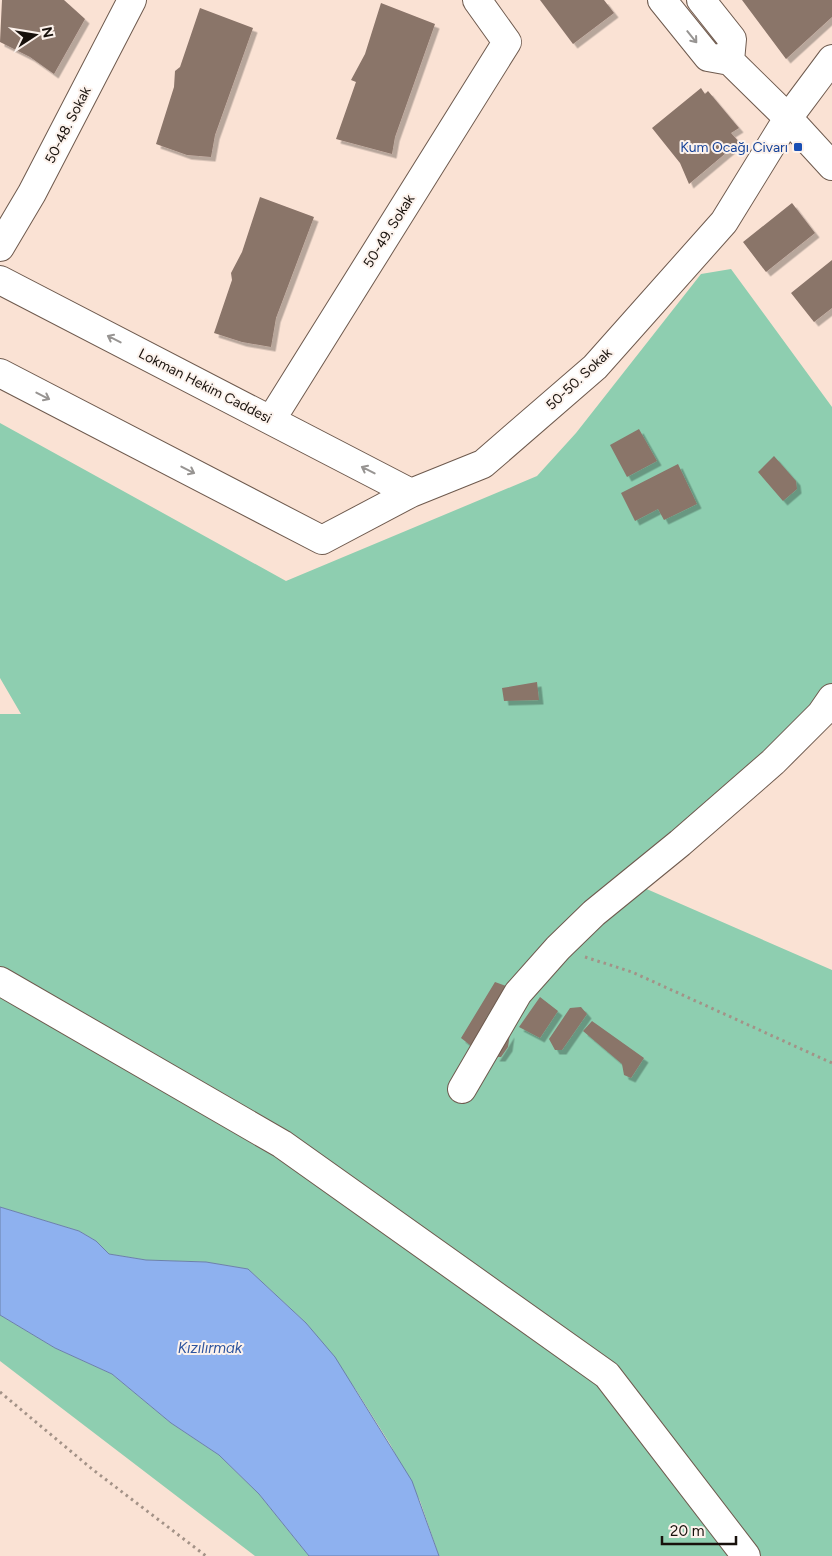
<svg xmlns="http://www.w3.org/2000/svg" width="832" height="1556" viewBox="0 0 832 1556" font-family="Figtree,sans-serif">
<defs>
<filter id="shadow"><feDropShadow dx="4.5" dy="4.5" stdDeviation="0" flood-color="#0004"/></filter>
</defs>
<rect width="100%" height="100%" fill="#fae2d4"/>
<path fill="#8eceb0" d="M731,269L832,407V685L813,714L626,880L832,970V1556H439L420,1501L390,1444L356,1390L306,1323L248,1269L206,1262L146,1260L109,1254L96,1241L79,1231L0,1207V714H21L0,678V423L286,581L537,476L576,433L701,274Z
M0,1315L55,1348L112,1374L171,1423L219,1455L259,1494L309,1556H255L0,1361Z"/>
<path fill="#8eb1ef" stroke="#6b81ab" d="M0,1207L79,1231L96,1241L109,1254L146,1260L206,1262L248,1269L306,1323L335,1357L412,1481L439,1556H309L259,1494L219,1455L171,1423L112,1374L55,1348L0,1315Z"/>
<path fill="#8a7469" filter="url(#shadow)" d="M2,0H64L85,19L54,74L30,57L0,42Z
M540,0H604L614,13L573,44Z
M742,0H832V17L786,59Z
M381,3L435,24L395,137L392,154L336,139L356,82L351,80L365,54Z
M200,8L253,28L215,135L211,157L187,155L156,144L174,87L175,71L180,67Z
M701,88L705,94L708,91L739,128L731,133L739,142L689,184L680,163L652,128Z
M260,197L314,217L276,318L271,347L242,342L214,333L232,280L231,273L242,252Z
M792,203L815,233L766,272L743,242Z
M832,260V308L814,322L791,293Z
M639,429L657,461L627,477L610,445Z
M774,456L796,481L797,489L783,501L758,472Z
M678,464L697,504L664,520L658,509L635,521L621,493Z
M537,682L539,700L504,701L502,688Z
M495,982L506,986L486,1018L485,1028L474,1048L461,1038Z
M540,997L558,1011L540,1038L519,1027Z
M581,1007L587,1014L562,1050H555L549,1039L570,1008Z
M592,1021L644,1058L631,1078L624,1075L622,1064L583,1031Z
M510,1033L508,1047L501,1057H495Z"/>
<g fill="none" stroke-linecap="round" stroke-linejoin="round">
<defs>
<path id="minor" d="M662,0L708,57L730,61L788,118L832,166
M701,0L732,39L730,61
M0,247L32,193L132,0
M0,280L411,493
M0,373L322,540L411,493L483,464L595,367L724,222L788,118L832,59
M271,420L507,42L477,0
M0,981L282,1144L607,1375L746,1556
M462,1089L518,993L558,948L594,913L680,843L773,762L821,714L832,698"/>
</defs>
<use href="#minor" stroke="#6e5a4e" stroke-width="30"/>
<path stroke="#a39287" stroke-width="3" stroke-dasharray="2.5 4" stroke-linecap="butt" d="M585,957L632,972L832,1063
M0,1392L92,1469L206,1556"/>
<use href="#minor" stroke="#fff" stroke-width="28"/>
</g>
<defs><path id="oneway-shaft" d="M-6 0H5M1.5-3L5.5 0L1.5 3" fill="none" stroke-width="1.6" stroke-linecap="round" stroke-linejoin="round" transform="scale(1.25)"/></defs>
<g stroke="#979492">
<use href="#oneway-shaft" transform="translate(692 37) rotate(51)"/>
<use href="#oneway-shaft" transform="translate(114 339) rotate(-153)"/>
<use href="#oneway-shaft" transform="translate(43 396) rotate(27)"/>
<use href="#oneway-shaft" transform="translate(188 470) rotate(27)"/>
<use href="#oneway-shaft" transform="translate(368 470) rotate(-153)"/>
</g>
<rect fill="#1a4fb4" stroke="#fcf2ec" stroke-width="2" x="793" y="142" width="10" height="10" rx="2.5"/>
<g text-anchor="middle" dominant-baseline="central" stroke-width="4" stroke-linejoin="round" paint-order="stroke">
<g font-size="14" fill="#18110c" stroke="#fcf2ec">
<text transform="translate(68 125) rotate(-63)">50-48. Sokak</text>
<text transform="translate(389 231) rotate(-58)">50-49. Sokak</text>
<text transform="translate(579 379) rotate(-43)">50-50. Sokak</text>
<text transform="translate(205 386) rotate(27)">Lokman Hekim Caddesi</text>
</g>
<g font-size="14" fill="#164399" stroke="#fcf2ec" text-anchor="end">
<text x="788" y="147">Kum Ocağı Civarı</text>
</g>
<g font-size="15" font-style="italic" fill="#2d549e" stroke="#fcf2ec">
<text x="210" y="1348">Kızılırmak</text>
</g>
</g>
<g transform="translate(35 35) rotate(78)" stroke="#fcf2ec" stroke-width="4" paint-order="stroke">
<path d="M0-4L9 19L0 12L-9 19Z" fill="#18110c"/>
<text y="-8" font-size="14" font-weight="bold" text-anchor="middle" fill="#18110c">N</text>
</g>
<path d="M662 1536v8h74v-8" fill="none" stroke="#18110c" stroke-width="2.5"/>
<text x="670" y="1536" font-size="15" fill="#18110c" stroke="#fcf2ec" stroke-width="4" paint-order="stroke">20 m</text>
</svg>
